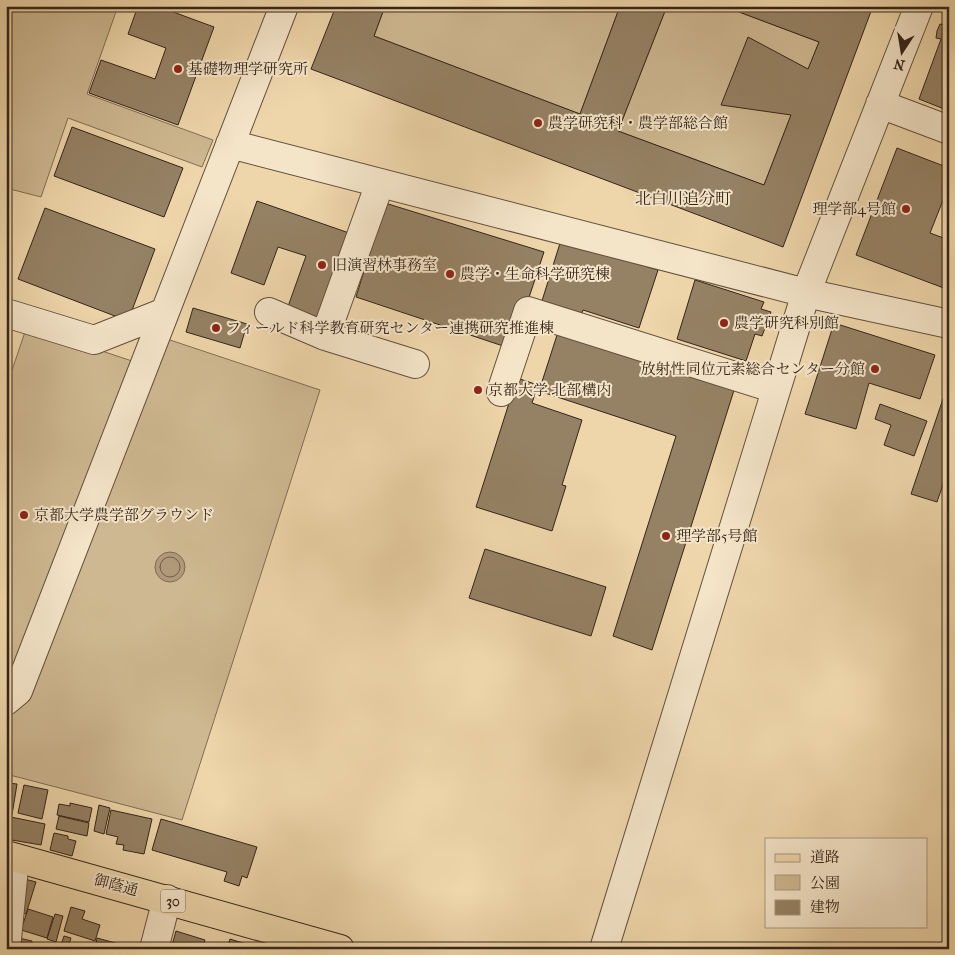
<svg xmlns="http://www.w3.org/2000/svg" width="955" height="955" viewBox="0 0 955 955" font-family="'IM FELL French Canon','Noto Serif JP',serif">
<rect width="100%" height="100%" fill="#eed6aa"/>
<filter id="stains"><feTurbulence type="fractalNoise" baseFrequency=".004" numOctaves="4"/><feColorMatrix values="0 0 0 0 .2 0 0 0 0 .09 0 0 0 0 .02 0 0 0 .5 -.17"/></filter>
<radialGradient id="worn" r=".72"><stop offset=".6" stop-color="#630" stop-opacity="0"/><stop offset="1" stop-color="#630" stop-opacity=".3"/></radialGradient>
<path fill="#ceb891" stroke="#816e55" d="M6,6H118L87,94L213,140L202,167L68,118L41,197L6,188Z
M385,6H620L580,114L374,36Z
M667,6H723L819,42L764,185L618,131Z
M27,326L150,367L161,337L320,390L182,820L6,774V382H8Z"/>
<path fill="#af9979" stroke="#7e6a53" d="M155 567a15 15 0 1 1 30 0a15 15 0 1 1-30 0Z"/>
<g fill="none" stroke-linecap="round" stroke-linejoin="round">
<path stroke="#725e49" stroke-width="1" d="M160 567a10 10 0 1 1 20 0a10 10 0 1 1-20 0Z"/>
</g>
<path fill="#958164" stroke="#342419" d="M138,6H157L214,27L178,125L89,93L101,60L155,79L166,48L128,34Z
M336,6H385L374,36L580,114L620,6H667L618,131L764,185L791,115L721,105L748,37L808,69L819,42L723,6H873L783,247L311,69Z
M949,19V111L919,99L941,39L936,38L937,31L940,24L946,25Z
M72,127L183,168L164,217L54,176Z
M897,148L949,168V185L930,233L949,240V290L856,255Z
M257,201L352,234L320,324L286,312L306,256L278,247L264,285L231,273Z
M385,203L544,252L512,349L356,297Z
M45,208L155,249L128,321L18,279Z
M561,240L658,270L639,328L583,310L579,321L541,304Z
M695,280L764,302L761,309L771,312L762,336L755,334L746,361L677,339Z
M193,308L247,324L240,348L186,332Z
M834,323L935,355L920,399L869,383L856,429L805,414Z
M558,332L735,387L652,650L613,636L676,436L539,391Z
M517,378L538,385L532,403L582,420L562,485L566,486L552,531L476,507Z
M949,381V467L937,502L911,494Z
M880,404L927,421L914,456L884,445L891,425L875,419Z
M485,549L606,587L591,636L469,598Z
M8,783L17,784L12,815L6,814Z
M24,785L48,790L42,819L18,813Z
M70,803L92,808L89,822L57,815L59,804L70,806Z
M99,805L110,808L104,834L94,831Z
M111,810L152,819L144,854L123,850L124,845L116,844L118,837L106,834Z
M6,816L45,824L41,845L6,839Z
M59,816L89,823L87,836L56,829Z
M161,819L257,847L247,878L242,876L239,886L224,881L227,872L152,850Z
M54,833L68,836V839L76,841L72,856L50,850Z
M21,878L36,882L26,914L11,910Z
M71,907L85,911L82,919L100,925L95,941L64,931Z
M28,909L53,917L47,938L21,930Z
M55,914L63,916L56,942L47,939Z
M176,931L205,940L202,949H171Z
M64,936L71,938L68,948L61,945Z
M19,938L32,941V944L40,947V949H16Z
M97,938L134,948V949H95Z
M230,939L246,944L244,949H227Z"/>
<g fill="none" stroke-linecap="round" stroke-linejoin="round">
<defs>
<path id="minor" d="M880,104L949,130
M230,144L806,293L949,324
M380,183L325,336L415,364
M269,312L325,336
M6,313L94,340L165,312L284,6
M501,392L528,311L776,389
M6,701L18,691L165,312
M6,949L15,858
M154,949L167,899
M604,949L806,293L919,6"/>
<path id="major" d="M6,855L340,949"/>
</defs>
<use href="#minor" stroke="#62503d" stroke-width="30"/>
<use href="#major" stroke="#342419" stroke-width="30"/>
<use href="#minor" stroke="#f4e4c8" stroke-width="28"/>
<use href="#major" stroke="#eed6aa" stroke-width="28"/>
</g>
<g fill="#8f2418" stroke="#f4e4c8" stroke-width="2">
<circle cx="178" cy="69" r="5"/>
<circle cx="538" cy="123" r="5"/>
<circle cx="906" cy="209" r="5"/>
<circle cx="322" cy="265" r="5"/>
<circle cx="450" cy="274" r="5"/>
<circle cx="724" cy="323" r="5"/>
<circle cx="216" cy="328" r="5"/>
<circle cx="875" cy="369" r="5"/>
<circle cx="478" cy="390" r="5"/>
<circle cx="24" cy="515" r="5"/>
<circle cx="666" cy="536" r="5"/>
</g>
<g text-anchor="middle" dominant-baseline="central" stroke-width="4" stroke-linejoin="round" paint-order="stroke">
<rect fill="#f4e4c8" stroke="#6e5e4e" stroke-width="1" x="160.5" y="889.5" width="25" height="23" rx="4"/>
<g font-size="14" font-weight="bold" fill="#342419">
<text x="173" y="901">30</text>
</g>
<g font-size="15" fill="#342419" stroke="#f4e4c8" text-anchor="start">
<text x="188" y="69">基礎物理学研究所</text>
<text x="548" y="123">農学研究科・農学部総合館</text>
<text x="896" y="209" text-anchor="end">理学部4号館</text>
<text x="332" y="265">旧演習林事務室</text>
<text x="460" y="274">農学・生命科学研究棟</text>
<text x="734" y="323">農学研究科別館</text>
<text x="226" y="328">フィールド科学教育研究センター連携研究推進棟</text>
<text x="865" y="369" text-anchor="end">放射性同位元素総合センター分館</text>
<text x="488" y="390">京都大学 北部構内</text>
<text x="34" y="515">京都大学農学部グラウンド</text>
<text x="676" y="536">理学部5号館</text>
</g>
<g font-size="15" fill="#342419" stroke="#f4e4c8">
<text transform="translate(116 885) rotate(15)">御蔭通</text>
</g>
<g font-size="16" fill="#342419" stroke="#f4e4c8">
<text x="683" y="198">北白川追分町</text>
</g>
</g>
<rect width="955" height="955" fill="none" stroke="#eed6aa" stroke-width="25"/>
<rect x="8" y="8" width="940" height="940" fill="none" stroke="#342419" stroke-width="2.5"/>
<rect x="12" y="12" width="930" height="930" fill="none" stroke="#342419"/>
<rect x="765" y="838" width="162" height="90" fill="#f4e4c8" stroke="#a79782"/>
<rect x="775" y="854" width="25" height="8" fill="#eed6aa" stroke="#a79782"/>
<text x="810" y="862" font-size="15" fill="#342419">道路</text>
<rect x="775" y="875" width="25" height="15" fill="#ceb891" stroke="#a79782"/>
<text x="810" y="888" font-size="15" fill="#342419">公園</text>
<rect x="775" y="900" width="25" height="15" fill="#958164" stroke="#a79782"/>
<text x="810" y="912" font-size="15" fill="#342419">建物</text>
<g transform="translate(902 52) rotate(192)" stroke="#f4e4c8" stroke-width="4" paint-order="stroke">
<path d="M0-4L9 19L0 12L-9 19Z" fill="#342419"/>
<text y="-8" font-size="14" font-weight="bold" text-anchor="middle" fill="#342419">N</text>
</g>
<rect width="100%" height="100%" filter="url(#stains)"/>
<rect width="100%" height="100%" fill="url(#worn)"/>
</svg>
